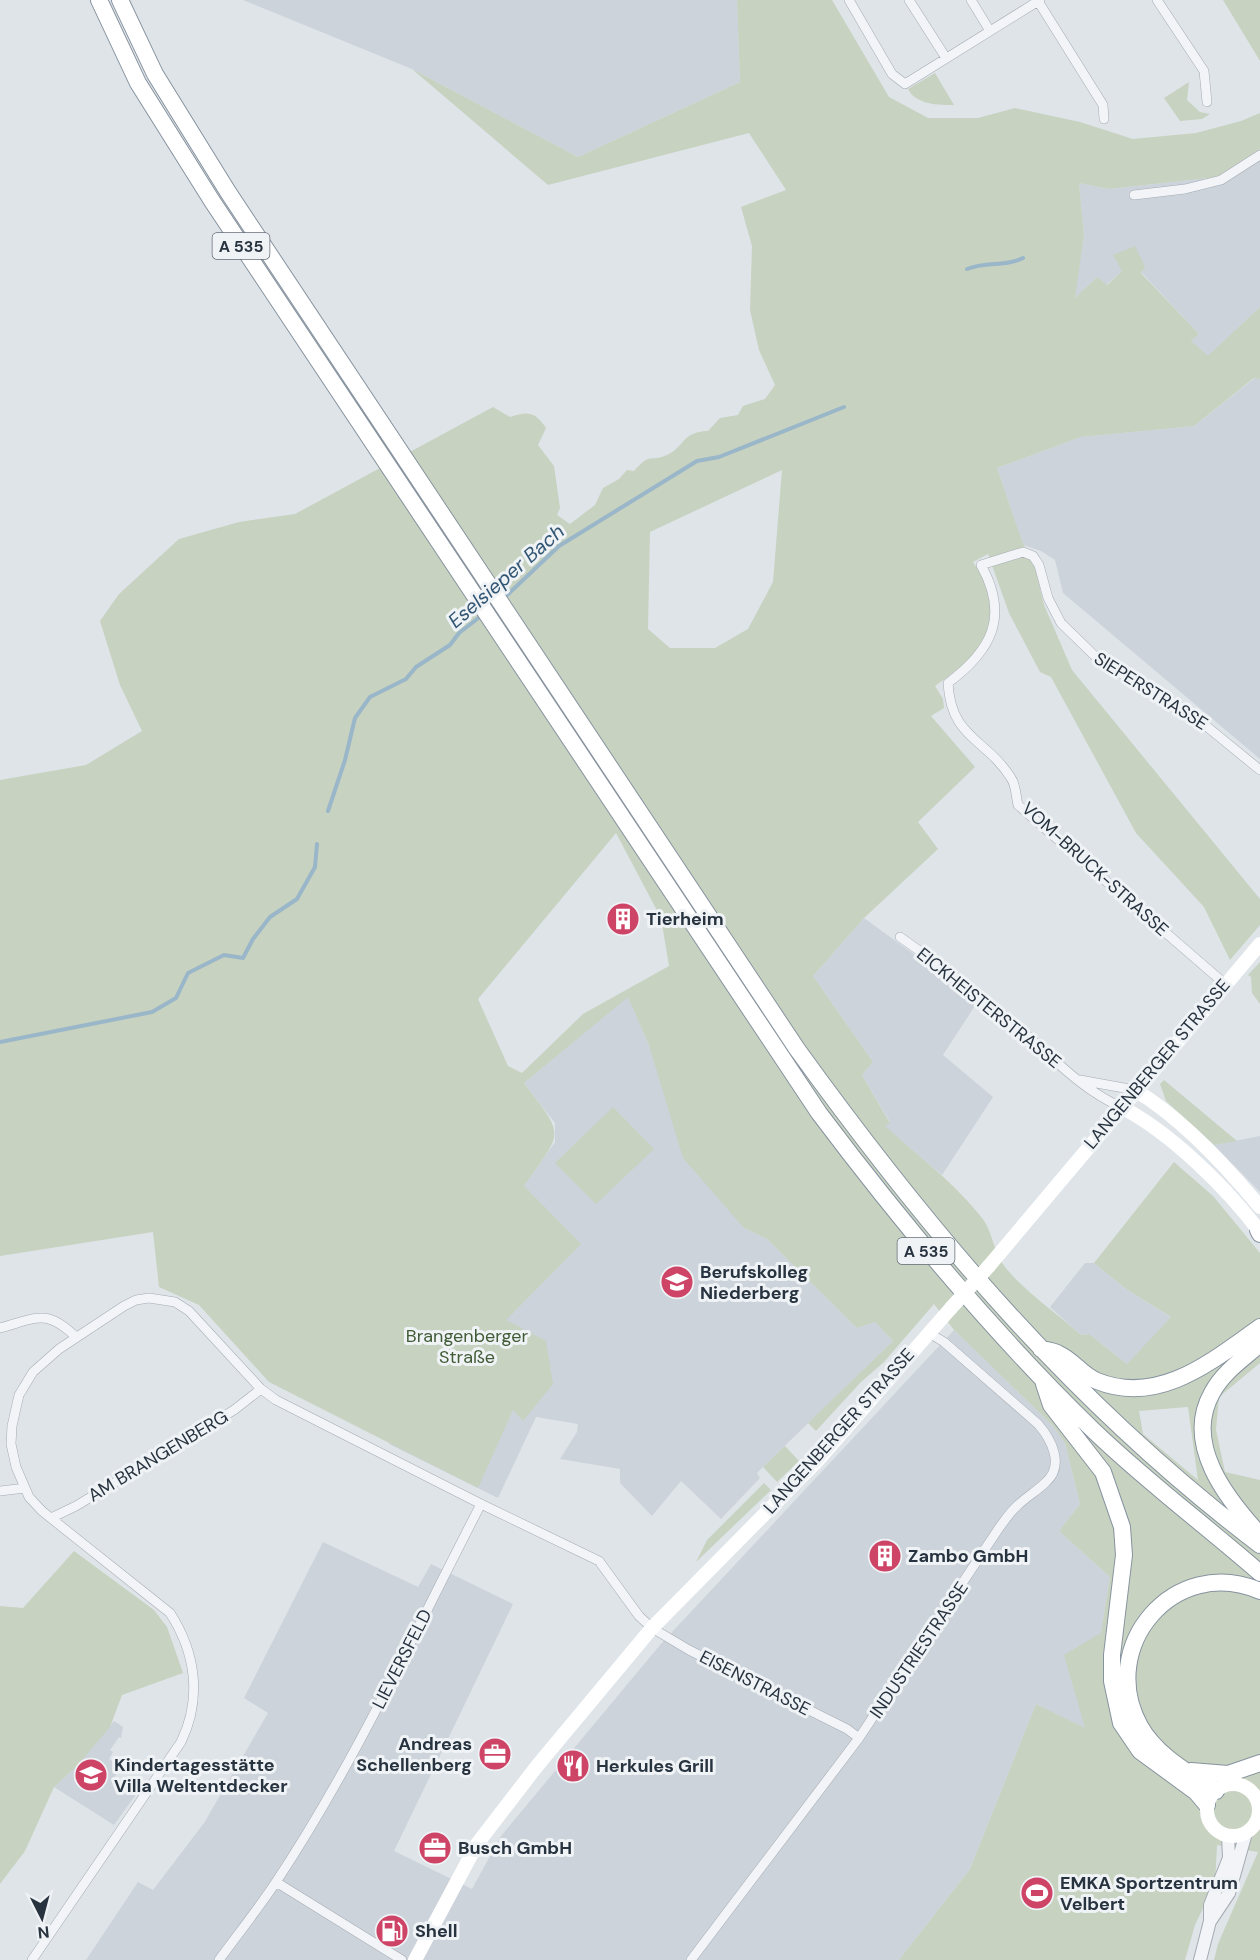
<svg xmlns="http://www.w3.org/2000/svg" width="1260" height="1960" viewBox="0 0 1260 1960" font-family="'DM Sans',sans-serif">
<rect width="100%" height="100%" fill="#dfe4e9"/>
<path fill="#cdd3db" d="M243,0H737L740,82L578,157L412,69Z
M1260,149V307L1208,357L1191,341L1199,334L1141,272L1122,271L1106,285L1097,277L1074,299L1084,236L1079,183L1109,189L1217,177Z
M1255,378L1260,379V759L1063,593L1055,560L1041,551L1023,545L997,468L1081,437L1194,426Z
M864,918L978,1001L943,1055L993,1097L942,1175L884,1126L890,1122L862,1075L873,1062L813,976Z
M628,996L649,1045L744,1228L767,1239L857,1328L875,1322L893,1341L763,1467L757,1473L760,1478L721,1519L681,1481L652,1516L620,1483V1469L560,1459L577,1432L578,1424L536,1417L498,1498L389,1444L410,1364L490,1336L524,1186L555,1142V1123L524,1083Z
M1260,1136V1192L1214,1145Z
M1085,1263H1094L1126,1289L1172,1318L1127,1364L1089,1334L1081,1335L1050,1307Z
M954,1330L1053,1426L1065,1443L1080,1504L1059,1531L1110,1577L1086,1729L1036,1704L970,1869L899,1960H86L138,1882L153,1890L204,1823L268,1713L244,1698L323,1542L418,1587L431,1564L513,1604L394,1851L472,1889L501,1836L660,1645Z
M114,1721L123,1727L121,1738L119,1737L110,1750L113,1752L109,1759L121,1767L114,1778L137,1793L114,1825L54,1787L77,1766Z"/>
<path fill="#c7d2c0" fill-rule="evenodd" d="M737,0H832L889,97L928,118H978L1015,108L1080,122L1133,139L1196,133L1241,121L1260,113V149L1217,177L1109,189L1079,183L1084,236L1075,298L1097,277L1107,285L1122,271L1113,255L1135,246L1145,267L1141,273L1199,334L1191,341L1208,356L1260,307V379L1254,378L1194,426L1081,437L997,468L1023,544L1034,563L1044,605L1072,670L1260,899V925L1230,960L1204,907L1136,833L1051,677L1040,672L1009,613L988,554L973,562C1014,618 983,654 935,686L943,699L944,708L931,716L975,767L918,822L938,849L864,918L813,976L873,1062L862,1075L890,1123L885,1126C918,1156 954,1182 982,1218C992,1230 994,1253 1005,1267C1026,1293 1056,1312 1081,1335L1089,1334L1127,1364L1171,1317L1126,1289L1094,1263L1174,1162L1213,1196L1260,1253V1363L1219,1397L1216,1430L1225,1472L1260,1480V1960H1214L1218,1944L1258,1852L1217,1845L1215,1883L1195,1925L1185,1960H899L970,1869L1036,1704L1085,1728L1064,1655L1101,1633L1110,1577L1059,1531L1080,1504L1065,1443L1053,1426L954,1330L934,1304L884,1362L861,1382L816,1431L808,1423L893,1341L875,1322L857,1328L767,1239L744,1228L683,1158L649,1045L628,997L524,1083C566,1138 563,1130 524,1186L581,1244L506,1320L546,1341L553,1384L523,1421L513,1410L478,1488L269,1382L199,1305L159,1287L153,1232L0,1256V780L86,765L142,731L120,685L100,621L119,594L179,539L239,522L295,514L493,407L510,417C528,411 535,412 546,428L538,445L554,466L560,508L557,515L570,524L595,505L603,488L619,479L627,470L634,471C652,451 648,463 667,455C686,446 681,432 708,431L720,418L738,415L743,406L765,399L775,385L759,350L750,310L752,246L741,207L786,190L749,133L548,185L412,69L578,157L740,82ZM782,470L773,582L748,629L715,648H670L648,629L650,532ZM616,833L661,918L669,966L583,1014L522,1073L508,1066L478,999ZM1188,1407L1198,1480L1143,1434L1139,1411Z
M1223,0H1260V61Z
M935,73L954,105C939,105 916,105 908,89Z
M1189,82L1187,100L1200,112L1210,114L1202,119L1180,121L1164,98Z
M1260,962V1004L1252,993L1251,977L1248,975Z
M1164,1080L1237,1141L1214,1145L1166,1101L1160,1084Z
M613,1107L654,1149L596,1204L555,1163Z
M785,1446L799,1461L777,1482L763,1467Z
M764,1483L771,1490L696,1562L707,1540Z
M74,1551L154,1610L167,1627L183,1673L122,1695L110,1727L77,1766L54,1787L25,1851L0,1884V1606L23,1608Z"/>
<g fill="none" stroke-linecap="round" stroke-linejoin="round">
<path stroke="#9ab6c9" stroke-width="4" d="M967,269C986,261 1005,267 1023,258
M504,598L559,546L697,461L719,457L844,407
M328,811L345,760L355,718L370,697L406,679L416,667L450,645L459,633L481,616
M0,1042L152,1012L176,998L188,973L224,955L243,958L253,939L270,917L297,899L315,867L317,844"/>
<defs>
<path id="minor" d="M849,0L892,74L905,84L1040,0
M909,0L946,58
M971,0L990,31
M1157,0L1204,71L1207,102
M1038,1L1103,105L1104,119
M1134,195L1185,189L1221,180L1260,155
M900,937C943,967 984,998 1023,1032C1055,1060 1083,1090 1121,1107
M1225,984L1018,805C1016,797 1016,785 1011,778C986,738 951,739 948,683C991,651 1010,617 981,565L1023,552L1033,556L1039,565L1048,598L1061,623L1101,662L1189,712L1260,770
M1080,1080L1135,1090
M0,1328C37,1318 46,1308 76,1337
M0,1491L25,1488
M51,1518L76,1506L234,1410L261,1389
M276,1882L402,1960
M32,1960L181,1742C202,1699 196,1653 170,1613L42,1511L29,1497L16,1467L11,1444L12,1426L19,1395L33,1372L59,1349L124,1306L136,1300L149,1298L175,1302L189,1311L261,1389L276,1400L481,1504L599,1561L639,1616L652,1628L689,1650L847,1729L859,1738
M219,1960C238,1934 258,1909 276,1882C355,1763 415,1631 481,1504
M691,1960L859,1738L999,1528C1005,1520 1010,1512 1017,1506C1026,1497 1037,1491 1046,1482C1065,1465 1051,1439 1038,1424L944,1342L929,1333"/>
<path id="tertiary" d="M1211,1920L1229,1893L1246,1833
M1200,1960L1210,1921V1905L1229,1858L1228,1836"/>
<path id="motorway" d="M99,0L138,83L212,201L819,1113C904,1226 993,1333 1094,1431C1147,1482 1205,1525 1260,1573
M120,0L155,74L228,192L797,1049C932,1236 1075,1405 1260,1545
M1258,1230L1260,1234
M1260,1344C1243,1359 1223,1372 1212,1393C1183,1444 1227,1499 1260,1535
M1041,1349C1047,1350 1054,1351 1059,1354C1073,1360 1082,1375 1097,1381C1159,1406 1212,1361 1260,1327
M1044,1384L1051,1405L1103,1472L1122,1527L1124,1555L1112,1655V1681L1121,1723L1140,1751L1196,1792L1207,1805
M1191,1771L1228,1774L1260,1763
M1216,1791C1189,1773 1156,1755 1140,1726C1096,1646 1175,1554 1260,1591"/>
</defs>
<use href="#minor" stroke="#a4abb3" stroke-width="10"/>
<use href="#tertiary" stroke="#a4abb3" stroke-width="14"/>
<use href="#motorway" stroke="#87939f" stroke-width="18"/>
<use href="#minor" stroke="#f2f4f7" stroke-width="9"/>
<use href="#tertiary" stroke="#f2f4f7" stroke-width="12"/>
<path stroke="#fff" stroke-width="14" d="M1135,1090C1180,1117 1226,1166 1260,1207
M1121,1107C1170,1132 1227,1188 1260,1232
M989,1266L1260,944
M1207 1810a26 26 0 1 1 52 0a26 26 0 1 1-52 0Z
M415,1960L477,1844L537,1766L652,1628L819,1459L951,1308"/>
<use href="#motorway" stroke="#fff" stroke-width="16"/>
<path stroke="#fff" stroke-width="14" d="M951,1308L989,1266"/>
</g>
<defs>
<symbol id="building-disc" viewBox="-11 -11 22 22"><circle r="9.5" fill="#ce4467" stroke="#eff3f6"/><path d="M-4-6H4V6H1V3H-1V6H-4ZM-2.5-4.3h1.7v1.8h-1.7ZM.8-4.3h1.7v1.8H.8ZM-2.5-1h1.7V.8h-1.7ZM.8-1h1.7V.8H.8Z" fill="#fff"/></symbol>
<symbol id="school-disc" viewBox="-11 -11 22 22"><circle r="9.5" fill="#ce4467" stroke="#eff3f6"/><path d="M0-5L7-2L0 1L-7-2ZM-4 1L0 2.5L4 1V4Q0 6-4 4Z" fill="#fff"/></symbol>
<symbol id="office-disc" viewBox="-11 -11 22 22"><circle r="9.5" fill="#ce4467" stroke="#eff3f6"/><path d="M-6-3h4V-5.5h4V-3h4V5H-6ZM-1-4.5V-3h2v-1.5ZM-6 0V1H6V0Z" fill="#fff"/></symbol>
<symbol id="restaurant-disc" viewBox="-11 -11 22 22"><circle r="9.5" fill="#ce4467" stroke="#eff3f6"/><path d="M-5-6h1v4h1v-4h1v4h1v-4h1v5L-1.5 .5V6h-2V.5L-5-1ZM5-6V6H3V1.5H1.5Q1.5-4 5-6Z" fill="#fff"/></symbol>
<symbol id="stadium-disc" viewBox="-11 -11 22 22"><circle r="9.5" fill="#ce4467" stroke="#eff3f6"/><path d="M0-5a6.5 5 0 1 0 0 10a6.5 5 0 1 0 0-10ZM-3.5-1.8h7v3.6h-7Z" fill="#fff"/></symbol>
<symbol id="fuel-disc" viewBox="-11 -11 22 22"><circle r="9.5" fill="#ce4467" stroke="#eff3f6"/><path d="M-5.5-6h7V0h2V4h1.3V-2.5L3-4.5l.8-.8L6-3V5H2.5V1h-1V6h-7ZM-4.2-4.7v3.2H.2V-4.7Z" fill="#fff"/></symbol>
</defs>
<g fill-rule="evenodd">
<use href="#building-disc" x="604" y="900" width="38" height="38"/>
<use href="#school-disc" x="658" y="1263" width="38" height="38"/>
<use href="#building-disc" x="866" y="1537" width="38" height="38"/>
<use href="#office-disc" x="476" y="1735" width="38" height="38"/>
<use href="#restaurant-disc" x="554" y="1747" width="38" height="38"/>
<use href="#school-disc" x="72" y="1756" width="38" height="38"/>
<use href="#office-disc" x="416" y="1829" width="38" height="38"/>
<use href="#stadium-disc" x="1018" y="1874" width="38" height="38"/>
<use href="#fuel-disc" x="373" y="1912" width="38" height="38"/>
</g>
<g text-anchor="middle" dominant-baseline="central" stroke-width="6" stroke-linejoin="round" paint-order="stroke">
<g fill="#eff3f6" stroke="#646d77" stroke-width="1.5">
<rect x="212.5" y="233" width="57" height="26" rx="4.5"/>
<rect x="897.5" y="1238" width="57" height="26" rx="4.5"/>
</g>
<g font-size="16" font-weight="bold" fill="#283340">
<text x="241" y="246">A 535</text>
<text x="926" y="1251">A 535</text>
</g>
<g font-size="18" fill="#283340" stroke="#eff3f6">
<text transform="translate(1151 691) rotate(32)">SIEPERSTRASSE</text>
<text transform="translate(1095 869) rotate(42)">VOM-BRUCK-STRASSE</text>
<text transform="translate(989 1008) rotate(39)">EICKHEISTERSTRASSE</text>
<text transform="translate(1157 1064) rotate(-50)">LANGENBERGER STRASSE</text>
<text transform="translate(839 1431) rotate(-48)">LANGENBERGER STRASSE</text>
<text transform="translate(158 1456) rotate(-31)">AM BRANGENBERG</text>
<text transform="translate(919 1650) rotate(-56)">INDUSTRIESTRASSE</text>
<text transform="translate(402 1659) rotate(-63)">LIEVERSFELD</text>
<text transform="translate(755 1683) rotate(27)">EISENSTRASSE</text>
</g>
<g font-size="18" font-weight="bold" fill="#283340" stroke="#eff3f6" text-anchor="start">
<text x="646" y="919">Tierheim</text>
<text x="700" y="1272">Berufskolleg<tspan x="700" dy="21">Niederberg</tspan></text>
<text x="908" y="1556">Zambo GmbH</text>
<text x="472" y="1744" text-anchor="end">Andreas<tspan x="472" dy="21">Schellenberg</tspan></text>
<text x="114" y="1765">Kindertagesstätte<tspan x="114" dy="21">Villa Weltentdecker</tspan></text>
<text x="596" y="1766">Herkules Grill</text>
<text x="458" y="1848">Busch GmbH</text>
<text x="1060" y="1883">EMKA Sportzentrum<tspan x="1060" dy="21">Velbert</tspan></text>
<text x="415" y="1931">Shell</text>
</g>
<g font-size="18" fill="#405b35" stroke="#eff3f6">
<text x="467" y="1336">Brangenberger<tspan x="467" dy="21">Straße</tspan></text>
</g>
<g font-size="20" font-style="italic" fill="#325674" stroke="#eff3f6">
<text transform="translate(506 576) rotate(-41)">Eselsieper Bach</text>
</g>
</g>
<g transform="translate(42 1918) rotate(174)" stroke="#eff3f6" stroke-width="4.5" paint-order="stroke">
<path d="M0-4.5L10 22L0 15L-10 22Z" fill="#283340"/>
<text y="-9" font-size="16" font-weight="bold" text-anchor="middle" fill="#283340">N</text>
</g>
</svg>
